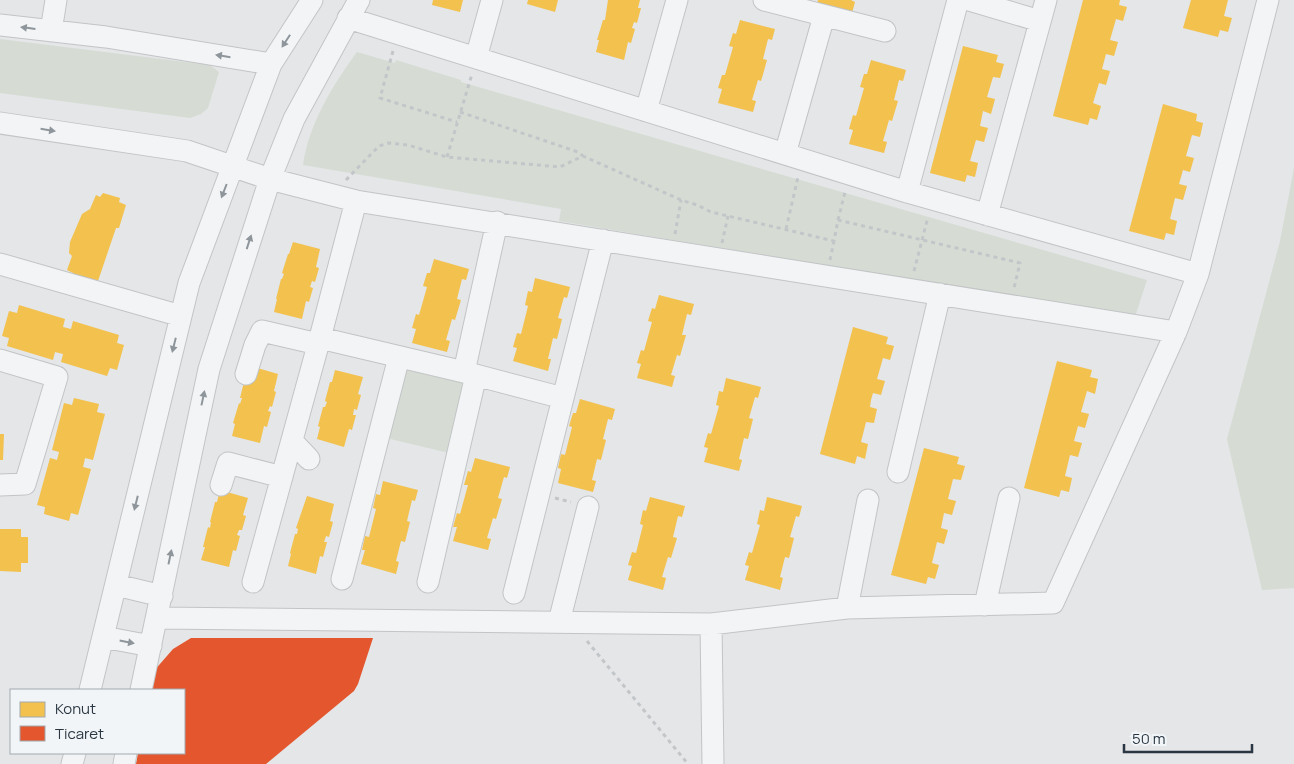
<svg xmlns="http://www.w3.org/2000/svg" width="1294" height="764" viewBox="0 0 1294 764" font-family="Manrope,sans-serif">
<rect width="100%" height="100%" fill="#e4e6e8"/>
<path fill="#d6dcd4" d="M0,39L210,65L219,72L208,108L201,114L190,118L0,93Z
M357,52L395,63L396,60L461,80V82L1147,280L1135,317L559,221L561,209L303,165C309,123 333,85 357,52Z
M1294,168V588L1262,590L1227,439L1280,241Z
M403,369L466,384L449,453L386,438Z"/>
<path fill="#f2c14e" d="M433,0H463L460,12L432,5Z
M528,0H558L555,12L527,4Z
M608,0H640L638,8H641L637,23L634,22L632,28L635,29L631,43L628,42L624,60L596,52L599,40H597L603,20H605Z
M818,0H851L855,2L852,13L817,4Z
M1083,0H1120L1119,5L1127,7L1123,21L1116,19L1110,40L1118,42L1114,56L1106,54L1102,69L1110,71L1106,85L1099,83L1093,103L1101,106L1097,120L1090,118L1088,125L1053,116Z
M1191,0H1228L1224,16L1232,18L1228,32L1220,30L1218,37L1183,28Z
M740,20L775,29L772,40L768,39L763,59L767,60L764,71L761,81L758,80L752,100L756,101L753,112L718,103L722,89L718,88L722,75H725L733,47L729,46L733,33L736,34Z
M963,46L998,55L996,62L1004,64L1000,78L993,77L987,97L995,99L991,114L983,111L980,126L988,128L984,142L976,140L970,161L978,163L975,177L967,175L965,182L930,173Z
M871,60L906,70L903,81L899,80L894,100L898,101L892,121L889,120L883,141L887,142L884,153L849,144L853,130L849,129L853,115L856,116L864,88L860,87L864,74H867Z
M1163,104L1197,114L1196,121L1203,123L1200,137L1192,135L1186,156L1194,158L1190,172L1183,170L1179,184L1187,186L1183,200L1175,198L1170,219L1177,221L1174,235L1166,233L1164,240L1129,231Z
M103,193L120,198L119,202L126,205L119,228H116L98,281L91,279L89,283L72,277L73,273L67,270L72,256L69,253L70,242L82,214L90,209L96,195L100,197Z
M293,242L320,249L316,267L319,268L315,282L312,281L310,287L313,288L309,302L306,301L302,319L274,312L277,299H276L281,279H282L284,274L282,273L288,254H289Z
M434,259L469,269L466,280L462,279L457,299L461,300L455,320L452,319L446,340L450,341L447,352L412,343L416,329L412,328L416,314L419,315L427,287L423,286L427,273H430Z
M535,278L570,287L567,298L564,297L558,318L562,319L557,339L553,338L548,359H551L548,371L513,361L517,348L513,347L517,333L521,334L528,306L525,305L528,291L532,292Z
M659,295L694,304L691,315L687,314L682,335H686L680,356L677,355L671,375L675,376L672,387L637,378L641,364L637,363L641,350L644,351L652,322L648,321L652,308L655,309Z
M19,305L65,319L63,327L71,329L73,321L119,335L117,343L124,345L117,370L110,368L107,376L61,362L63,354L55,352L53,360L7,346L9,338L2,336L9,311L17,313Z
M853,327L888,337L886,344L894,346L890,360L883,358L877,379L885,381L881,395L873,393L871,400L870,407L877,409L874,423L866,422L861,442L868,444L865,459L857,456L855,464L820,454Z
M1057,361L1092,370L1090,377L1098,379L1095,394L1087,391L1081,412L1089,414L1085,428L1078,426L1074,441L1082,443L1078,457L1070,455L1065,476L1072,478L1069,492L1061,490L1059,497L1024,488Z
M251,366L278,374L274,391L276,392L272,407L270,406L268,411L271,412L267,427L264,426L260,443L232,436L235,424L233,423L239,403L240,404L242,398H240L245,378Z
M335,370L363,377L358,394L361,395L357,410L354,409L353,415H356L352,430L349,429L344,447L317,439L320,427L318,426L323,407H325L327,402L325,401L330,382H332Z
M726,378L761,387L758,398L755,397L749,418L753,419L748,439L744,438L739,459L742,460L739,471L704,462L708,448L704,447L708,433L711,434L719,406L716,405L719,391L723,392Z
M74,398L99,404L97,412L105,414L93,460L85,458L84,463L83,467L91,469L78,515L71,513L69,521L44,514L45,507L37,505L50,458L57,460L59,452L52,450L64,403L72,405Z
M580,399L615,409L612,420L608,419L603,439L606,440L601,460L597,459L592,480L596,481L593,492L558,483L561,469L558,468L561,454L565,455L572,427L569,426L573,413H576Z
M0,434H4L3,460H0Z
M924,448L959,457L957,464L965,466L961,480L953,479L948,499L956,501L952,515L944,513L941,528L948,530L944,544L937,542L932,563L939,565L935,579L928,577L926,584L891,575Z
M475,458L510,467L507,478L504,477L498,498L502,499L496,519L493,518L487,538L491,539L488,550L453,541L457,527H453L457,513L460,514L468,485H464L468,471L471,472Z
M383,481L418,490L415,501L412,500L407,521L410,522L405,542L401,541L396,561L399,562L396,574L361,564L365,550H362L365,536L369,537L376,509L373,508L376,494L380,495Z
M220,490L248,498L243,515L246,516L242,530H239L237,535L240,536L236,551L233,550L229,567L201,560L205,547H203L208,527L210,528L211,522H210L215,502H217Z
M307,496L334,504L330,521L333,522L329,537L326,536L324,542H327L323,557L320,556L316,574L288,566L291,554L290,553L295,534H297L298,529L296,528Z
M650,497L685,506L682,517L678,516L673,537L677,538L671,558L668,557L662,577L666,578L663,590L628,580L632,566L628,565L632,552L636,553L643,525L640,524L643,510L646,511Z
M767,497L802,506L799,517L796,516L790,537L794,538L789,558L785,557L780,577L783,578L780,590L745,580L749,566L745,565L749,552L752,553L760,525L757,524L760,510L764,511Z
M0,529H21V537H28V563H21V572L0,571Z"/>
<path fill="#e4572e" d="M191,638H373L358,684L354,691L266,764H136L138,753H184V690H150L153,672L173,649Z"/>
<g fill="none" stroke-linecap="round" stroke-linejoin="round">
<defs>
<path id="minor" d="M764,0L885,31
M969,0L1040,21
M348,18L907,192L1198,274
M0,25L106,37L271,64
M51,31L56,0
M476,58L492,0
M646,111L677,0
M0,123L187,151L270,179L356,201L1176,332
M785,154L824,16
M907,192L958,0
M356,201L320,338L464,372
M987,215L1046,0
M497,222L464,372L563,398L603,240
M0,264L181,316
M0,360L57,377L25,484L0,485
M246,374L255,345L262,331L318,344
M292,441L309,459
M898,472L940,294
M221,485L228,463L282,477
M342,579L399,357
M253,582L320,338
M428,582L476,375
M116,585L162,596
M514,593L563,398
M985,605L1009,498
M847,608L868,500
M157,618L711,624L847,608L1053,603L1176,332L1198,274L1268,0
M559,622L588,507
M711,624L713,764
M103,637L151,646
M90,690L189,283L271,64L312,0
M141,690L209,369L270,179L294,119L359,0
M72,764L75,753
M124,764L126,753"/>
</defs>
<use href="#minor" stroke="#c2c4c6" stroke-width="23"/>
<path stroke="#c3c6c9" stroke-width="3" stroke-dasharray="4 4" stroke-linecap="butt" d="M393,51L380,98L457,122
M460,112L578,152L583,156
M447,157L472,74
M346,180L379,146L389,143L408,145L447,157L560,167L583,156L681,200L697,205L711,212L834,241L838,220L1020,263L1014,288
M838,220L845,192
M786,229L798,177
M675,234L681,200
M722,243L728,216
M830,260L834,241
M914,271L928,217
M555,498L571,502
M587,641L688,764"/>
<use href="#minor" stroke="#f3f4f6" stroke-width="21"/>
</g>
<defs><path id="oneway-solid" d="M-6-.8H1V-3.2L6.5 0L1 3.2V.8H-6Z" transform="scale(1.25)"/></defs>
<g fill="#8e969c">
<use href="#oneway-solid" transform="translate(28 28) rotate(-173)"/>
<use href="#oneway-solid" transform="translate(286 41) rotate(123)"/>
<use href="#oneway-solid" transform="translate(223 56) rotate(-171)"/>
<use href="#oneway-solid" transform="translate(48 130) rotate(9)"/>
<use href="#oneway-solid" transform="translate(224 191) rotate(111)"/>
<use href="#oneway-solid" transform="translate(249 242) rotate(-72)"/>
<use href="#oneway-solid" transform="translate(174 345) rotate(104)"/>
<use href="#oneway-solid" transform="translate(203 398) rotate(-78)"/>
<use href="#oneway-solid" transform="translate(136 503) rotate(104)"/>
<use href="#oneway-solid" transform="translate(170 557) rotate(-78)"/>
<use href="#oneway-solid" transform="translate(127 642) rotate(11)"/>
</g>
<rect x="10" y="689" width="175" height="65" fill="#f2f5f8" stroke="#a2a9af"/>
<rect x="20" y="702" width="25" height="15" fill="#f2c14e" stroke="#a2a9af"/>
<text x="55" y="714" font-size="15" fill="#2a3742">Konut</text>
<rect x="20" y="726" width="25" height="15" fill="#e4572e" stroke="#a2a9af"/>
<text x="55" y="739" font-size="15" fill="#2a3742">Ticaret</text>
<path d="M1124 744v8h128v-8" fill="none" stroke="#2a3742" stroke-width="2.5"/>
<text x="1132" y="744" font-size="15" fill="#2a3742" stroke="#f2f5f8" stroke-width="4" paint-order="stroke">50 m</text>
</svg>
